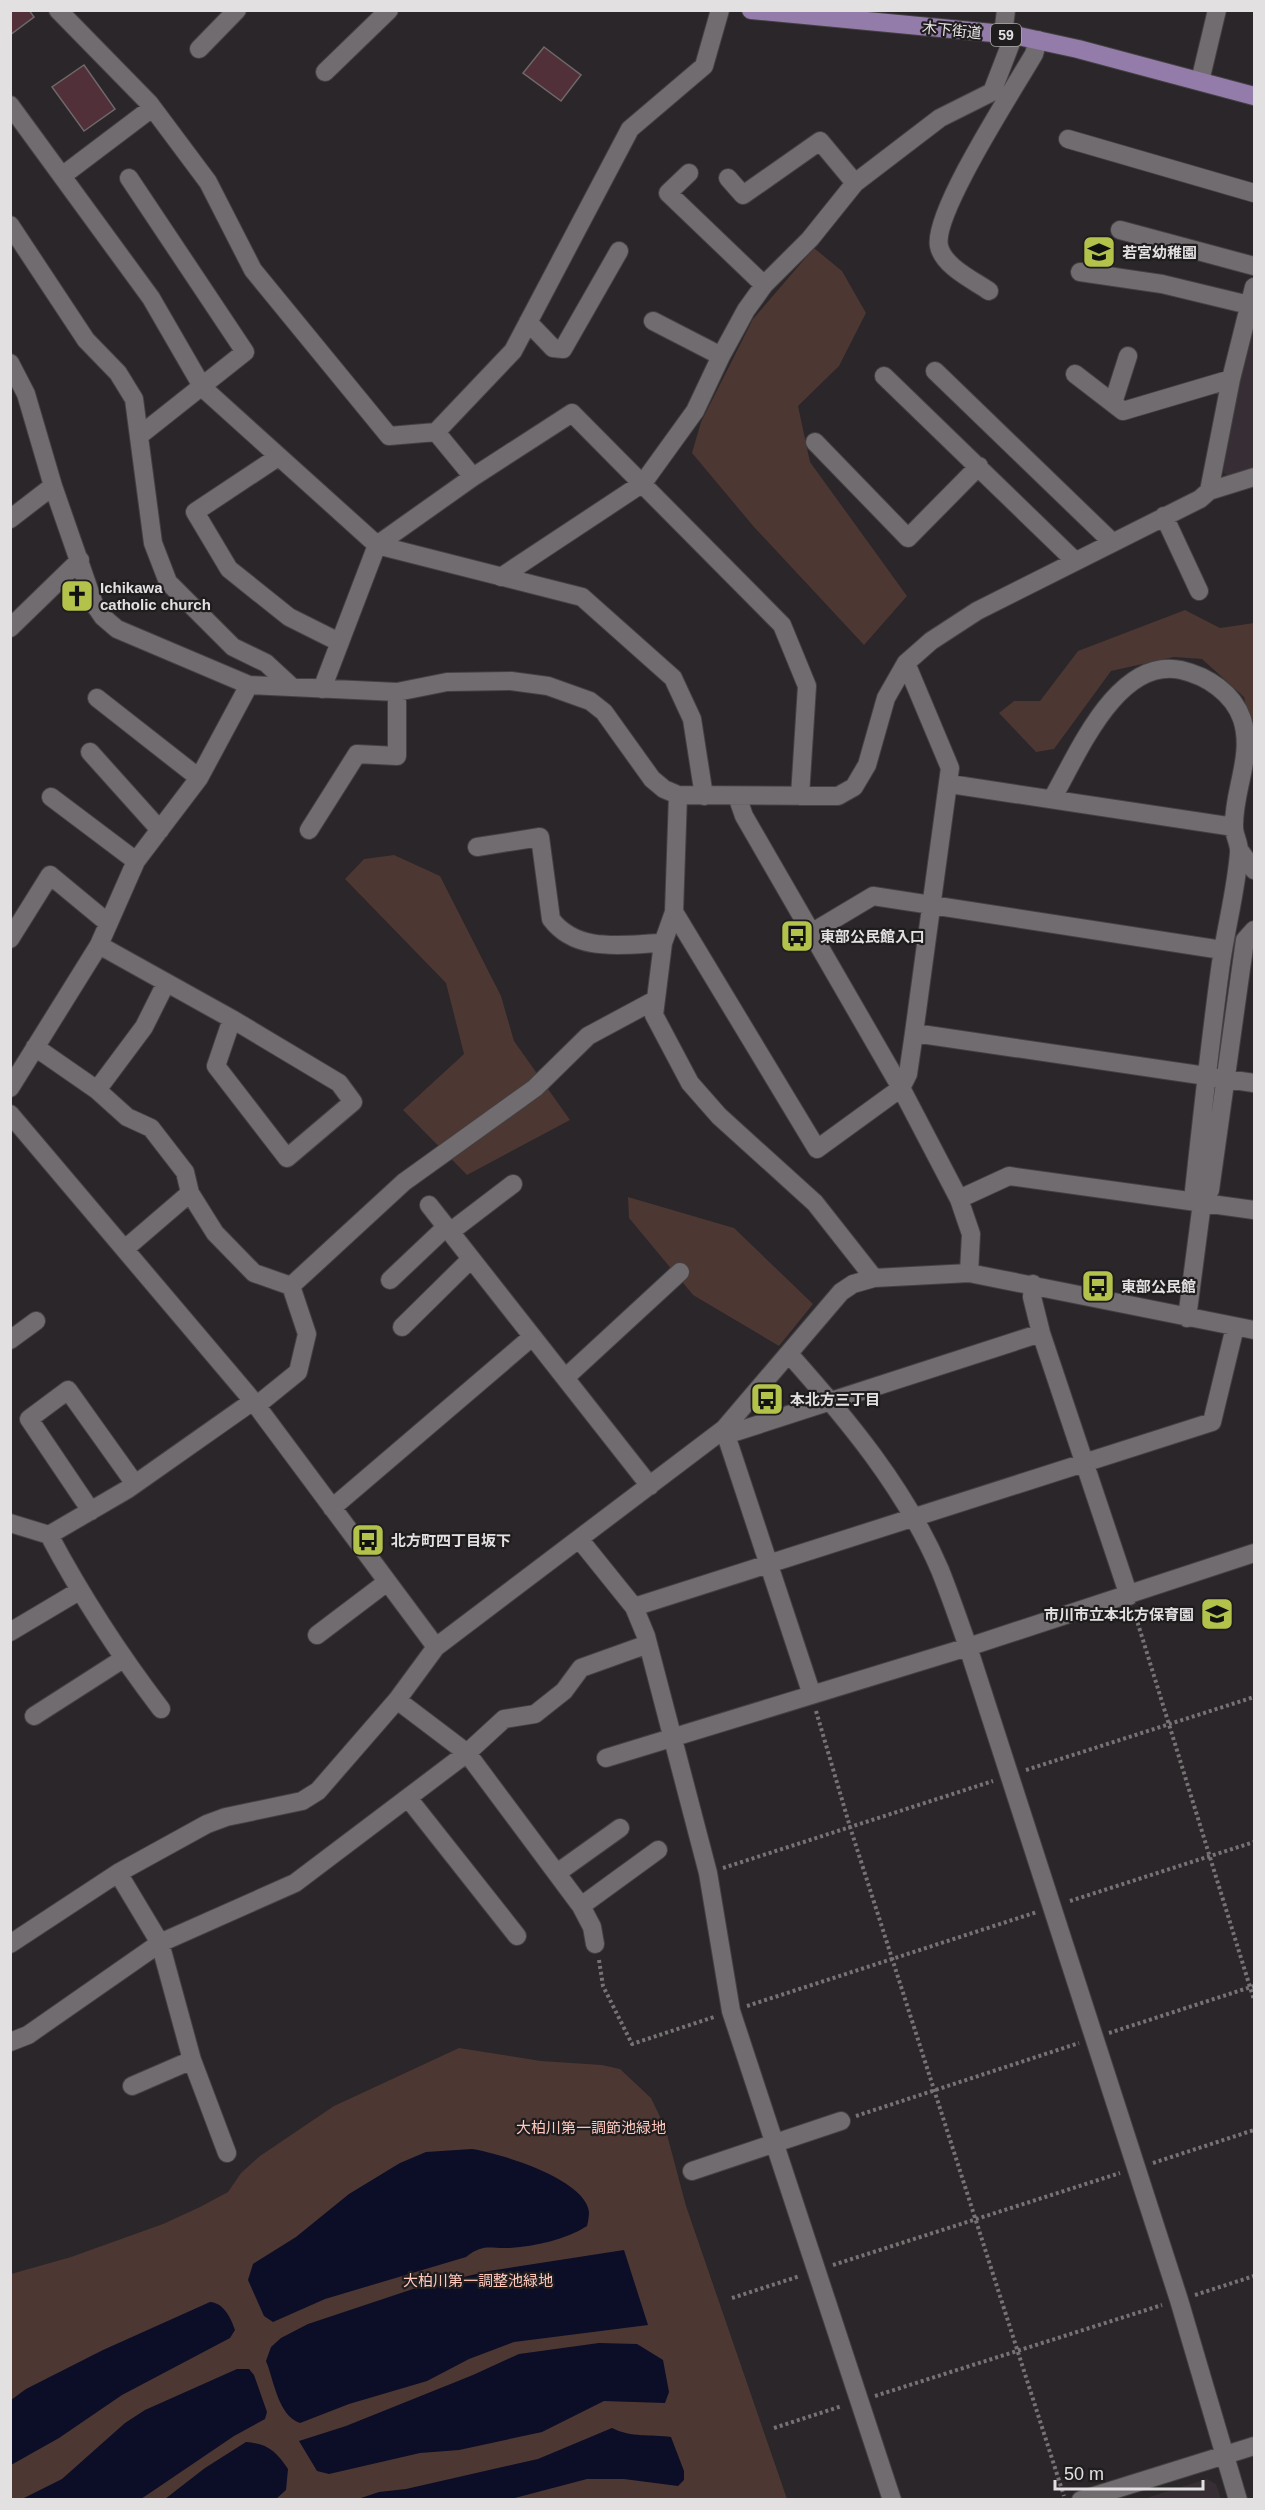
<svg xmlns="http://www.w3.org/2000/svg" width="1265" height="2510" viewBox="0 0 1265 2510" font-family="Arial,'Noto Sans JP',sans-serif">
<rect width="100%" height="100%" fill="#2a2629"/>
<path fill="#362e34" d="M1254,323V470L1230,478L1223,472L1239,383Z
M1207,2479L1216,2484L1221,2499H1143Z"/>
<path fill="#4c3732" d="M814,248L842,271L866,313L839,366L798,406L810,462L907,596L864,645L754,527L692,453L701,422L753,319Z
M1185,610L1220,628L1254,623V740L1244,697L1202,659L1174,657L1111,671L1054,749L1036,752L999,713L1014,701H1040L1078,651Z
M394,855L440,876L501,996L514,1041L570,1120L467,1175L403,1110L464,1054L446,983L345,879L364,859Z
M628,1197L734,1228L813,1304L779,1346L693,1295L629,1218Z
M459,2048L541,2061L602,2065L620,2069L651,2098L665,2127L686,2206L787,2499L11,2500V2274L71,2257L163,2224L200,2207L228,2192L241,2173L260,2156L334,2106Z"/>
<path fill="#0c0d27" d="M472,2149C499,2153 586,2179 589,2212C589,2217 588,2222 587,2226C565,2240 536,2246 510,2248C490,2249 484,2243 466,2257L325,2299L273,2322L264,2316L248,2280L253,2264L296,2237L349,2194L400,2163L426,2152Z
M624,2250L648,2325L514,2342L469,2359L427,2381L349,2404L300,2423C278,2416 274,2380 266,2361L271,2347L281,2338L308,2324L413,2289L489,2271Z
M210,2302C224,2303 231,2318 235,2330L230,2338L122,2395L59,2438L11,2465V2400L26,2389L103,2350Z
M599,2343L637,2344L663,2360L669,2392L665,2403L604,2401L542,2432L459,2450L420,2453L329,2474L317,2471L299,2441L346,2426L473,2375L519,2354Z
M237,2369H249L254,2375L267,2412L265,2419L234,2436L141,2499H22L62,2479L125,2423L145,2410Z
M612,2428C632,2438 650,2434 671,2437L684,2471V2480L678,2486L624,2479H587L511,2499H358L379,2492L406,2489L538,2459Z
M246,2442C268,2444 276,2451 288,2469L286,2490L276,2499H165L205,2468Z"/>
<path fill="#523039" stroke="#6e6869" stroke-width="1.5" d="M10,10H29L34,17L10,35Z
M544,47L581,75L561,101L523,73Z
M84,65L115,109L84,131L52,87Z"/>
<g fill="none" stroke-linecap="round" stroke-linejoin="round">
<defs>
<path id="minor" d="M58,10L149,103L208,182L253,270L389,436L436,432L513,351L630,129L704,66L720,10
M1003,35L1006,10
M199,49L237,10
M325,72L389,10
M1200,81L1217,10
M10,105L151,298L203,388L377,545L582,597L673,678L692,719L704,796
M1068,139L1254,193
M689,173L668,193L764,285
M62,176L152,108
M129,178L245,352L139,436
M728,178L743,195L820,141L855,183
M10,225L86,340L118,373L134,399L153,543L168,582L233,647L266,663L292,687
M1120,230L1254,266
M1080,272L1162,284L1249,305
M989,291C973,280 943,266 939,246C932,214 1015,87 1034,54L1038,40
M653,321L721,356
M528,322L553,348L563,349L619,251
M10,363L26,394L53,486L94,604L103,617L117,629L249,685L397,692L447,682L511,681L548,686L590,701L604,712L652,779L664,789L678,795L838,796L854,787L867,765L886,698L906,663L931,641L977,611L1200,499L1209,491L1231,379L1254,287
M935,371L1112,542
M1075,374L1123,411L1231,379
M884,376L1075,561
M1113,403L1128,356
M436,432L473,477
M815,442L908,538L979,466
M278,457L195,512L229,569L289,617L339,642
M1209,491L1254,477
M1164,516L1199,591
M10,519L53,486
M501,577L643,483L695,411L721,356L746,310L764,285L810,239L855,183L940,118L992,92L1014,35
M10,628L80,560
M322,689L377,545L473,477L572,413L782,625L807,686L800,796
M97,698L199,778
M90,752L160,830
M950,784L1234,827
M678,795L674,912L663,943L654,1015L690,1083L719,1116L815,1203L874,1278
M737,796L744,816L901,1088L959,1199L971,1234L969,1273
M51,797L136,861
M1052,799C1077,756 1117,656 1181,670C1207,676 1233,693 1242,719C1254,756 1233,790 1234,827C1234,836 1240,844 1239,853C1236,892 1225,931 1220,970C1210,1043 1202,1117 1194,1191L1202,1203L1187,1318
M309,830L357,754L397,756V692
M477,847L540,837L551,919C577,954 624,944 663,943
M1240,851L1254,870
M674,912L817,1149L901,1088L908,1074L914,1033L950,768L906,663
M811,933L873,896L1222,950
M10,939L50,875L108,923
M99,945L232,1019L339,1083L353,1102L287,1158L216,1066L232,1019
M914,1033L1254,1083
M35,1047L97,1090L127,1117L151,1128L185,1172L190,1193L126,1248
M10,1088L99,945L136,861L199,778L249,685
M97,1090L144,1027L166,983
M10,1114L253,1401L436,1647
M190,1193L215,1233L254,1273L291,1286
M959,1199L1009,1176L1254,1210
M1202,1203L1210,1190L1245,940L1254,930
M429,1205L650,1486
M450,1232L513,1184
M390,1280L446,1227
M1033,1284L1032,1297L1041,1333L1129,1596
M291,1286L404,1182L535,1088L588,1036L655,1000
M402,1327L471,1259
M10,1340L36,1321
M789,1354C847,1419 905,1488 940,1570C950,1595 959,1621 968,1647L1179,2300L1238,2500
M565,1378L680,1272
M256,1406L298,1372L307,1334L291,1286
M724,1429L812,1695
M726,1435L1041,1333
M332,1508L532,1337
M91,1511L29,1419L68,1390L135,1484
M10,1523L49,1535L128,1489L253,1401
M49,1535C82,1597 119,1654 161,1709
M580,1540L634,1607L646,1636L708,1873L731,2011L892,2500
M634,1607L1212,1422L1235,1327
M10,1632L79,1591
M317,1635L387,1582
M397,1700L467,1753L581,1906L592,1927L595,1944
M34,1716L123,1659
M606,1758L968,1647L1254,1553
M408,1798L517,1936
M118,1873L160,1943L192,2060L227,2153
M557,1873L620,1828
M581,1906L658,1850
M10,1944L118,1873L207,1824L226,1817L302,1801L318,1791L397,1700L436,1647L724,1429L841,1292L853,1284L874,1278L969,1273L1254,1330
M10,2042L28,2035L160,1943L295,1883L467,1753L504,1719L535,1714L564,1691L581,1668L648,1644
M132,2086L192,2060
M692,2171L841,2121
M1081,2500L1254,2446"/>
<path id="major" d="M751,10L1014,35L1078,49L1254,96"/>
</defs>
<use href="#minor" stroke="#444143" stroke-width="20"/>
<use href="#major" stroke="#444143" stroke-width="20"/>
<path stroke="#767375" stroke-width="4" stroke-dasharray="3 3" stroke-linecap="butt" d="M1134,1611L1254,2000
M816,1711L850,1827L1064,2496
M1026,1770L1254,1697
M723,1868L993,1781
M1070,1901L1254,1842
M599,1960L603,1986L632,2044L714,2017
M747,2006L1037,1912
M1109,2033L1254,1986
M856,2116L1079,2043
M1153,2163L1254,2130
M833,2265L1120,2173
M1195,2295L1254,2276
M732,2298L800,2276
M875,2396L1162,2305
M774,2428L842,2406"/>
<use href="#minor" stroke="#716c6f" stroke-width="18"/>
<use href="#major" stroke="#947caa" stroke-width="18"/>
</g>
<defs>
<symbol id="school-square" viewBox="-11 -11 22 22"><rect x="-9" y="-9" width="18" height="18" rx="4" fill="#b3c24b" stroke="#201d1f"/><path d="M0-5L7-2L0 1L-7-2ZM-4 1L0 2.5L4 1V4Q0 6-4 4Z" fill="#111"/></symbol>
<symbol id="church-square" viewBox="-11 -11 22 22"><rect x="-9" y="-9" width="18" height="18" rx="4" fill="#b3c24b" stroke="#201d1f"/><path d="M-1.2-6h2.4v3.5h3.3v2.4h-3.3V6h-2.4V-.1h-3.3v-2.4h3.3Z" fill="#111"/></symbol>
<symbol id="bus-square" viewBox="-11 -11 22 22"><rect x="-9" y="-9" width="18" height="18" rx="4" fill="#b3c24b" stroke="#201d1f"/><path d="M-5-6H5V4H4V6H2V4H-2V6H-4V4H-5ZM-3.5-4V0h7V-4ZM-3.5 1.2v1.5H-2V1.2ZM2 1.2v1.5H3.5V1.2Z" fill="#111"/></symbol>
</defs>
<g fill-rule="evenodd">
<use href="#school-square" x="1080" y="233" width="38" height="38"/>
<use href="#church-square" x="58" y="577" width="38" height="38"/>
<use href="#bus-square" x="778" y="917" width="38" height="38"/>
<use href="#bus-square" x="1079" y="1267" width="38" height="38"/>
<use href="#bus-square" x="748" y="1380" width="38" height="38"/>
<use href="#bus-square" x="349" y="1521" width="38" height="38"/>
<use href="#school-square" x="1198" y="1595" width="38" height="38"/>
</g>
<g text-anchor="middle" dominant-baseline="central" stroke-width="4.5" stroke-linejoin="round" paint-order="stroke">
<rect fill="#201d1f" stroke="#a8a6a7" stroke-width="1.5" x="991" y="24" width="30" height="22" rx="4.5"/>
<g font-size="14" font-weight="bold" fill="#e2e0e1">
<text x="1006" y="35">59</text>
</g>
<g font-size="15" fill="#e2e0e1" stroke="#201d1f">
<text transform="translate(952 30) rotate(6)">木下街道</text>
</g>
<g font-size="15" font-weight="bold" fill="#e2e0e1" stroke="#201d1f" text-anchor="start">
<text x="1122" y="252">若宮幼稚園</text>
<text x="100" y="587">Ichikawa<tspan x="100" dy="17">catholic church</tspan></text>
<text x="820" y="936">東部公民館入口</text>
<text x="1121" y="1286">東部公民館</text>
<text x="790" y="1399">本北方三丁目</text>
<text x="391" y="1540">北方町四丁目坂下</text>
<text x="1194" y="1614" text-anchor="end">市川市立本北方保育園</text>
</g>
<g font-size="15" fill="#ffc8bd" stroke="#201d1f">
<text x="591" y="2127">大柏川第一調節池緑地</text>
<text x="478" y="2280">大柏川第一調整池緑地</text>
</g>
</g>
<rect width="1265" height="2510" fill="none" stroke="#e2e0e1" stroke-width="24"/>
<path d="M1055 2480v9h148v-9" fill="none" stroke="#e2e0e1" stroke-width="3"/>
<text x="1064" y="2480" font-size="18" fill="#e2e0e1" stroke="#201d1f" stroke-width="4.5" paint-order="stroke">50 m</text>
</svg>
